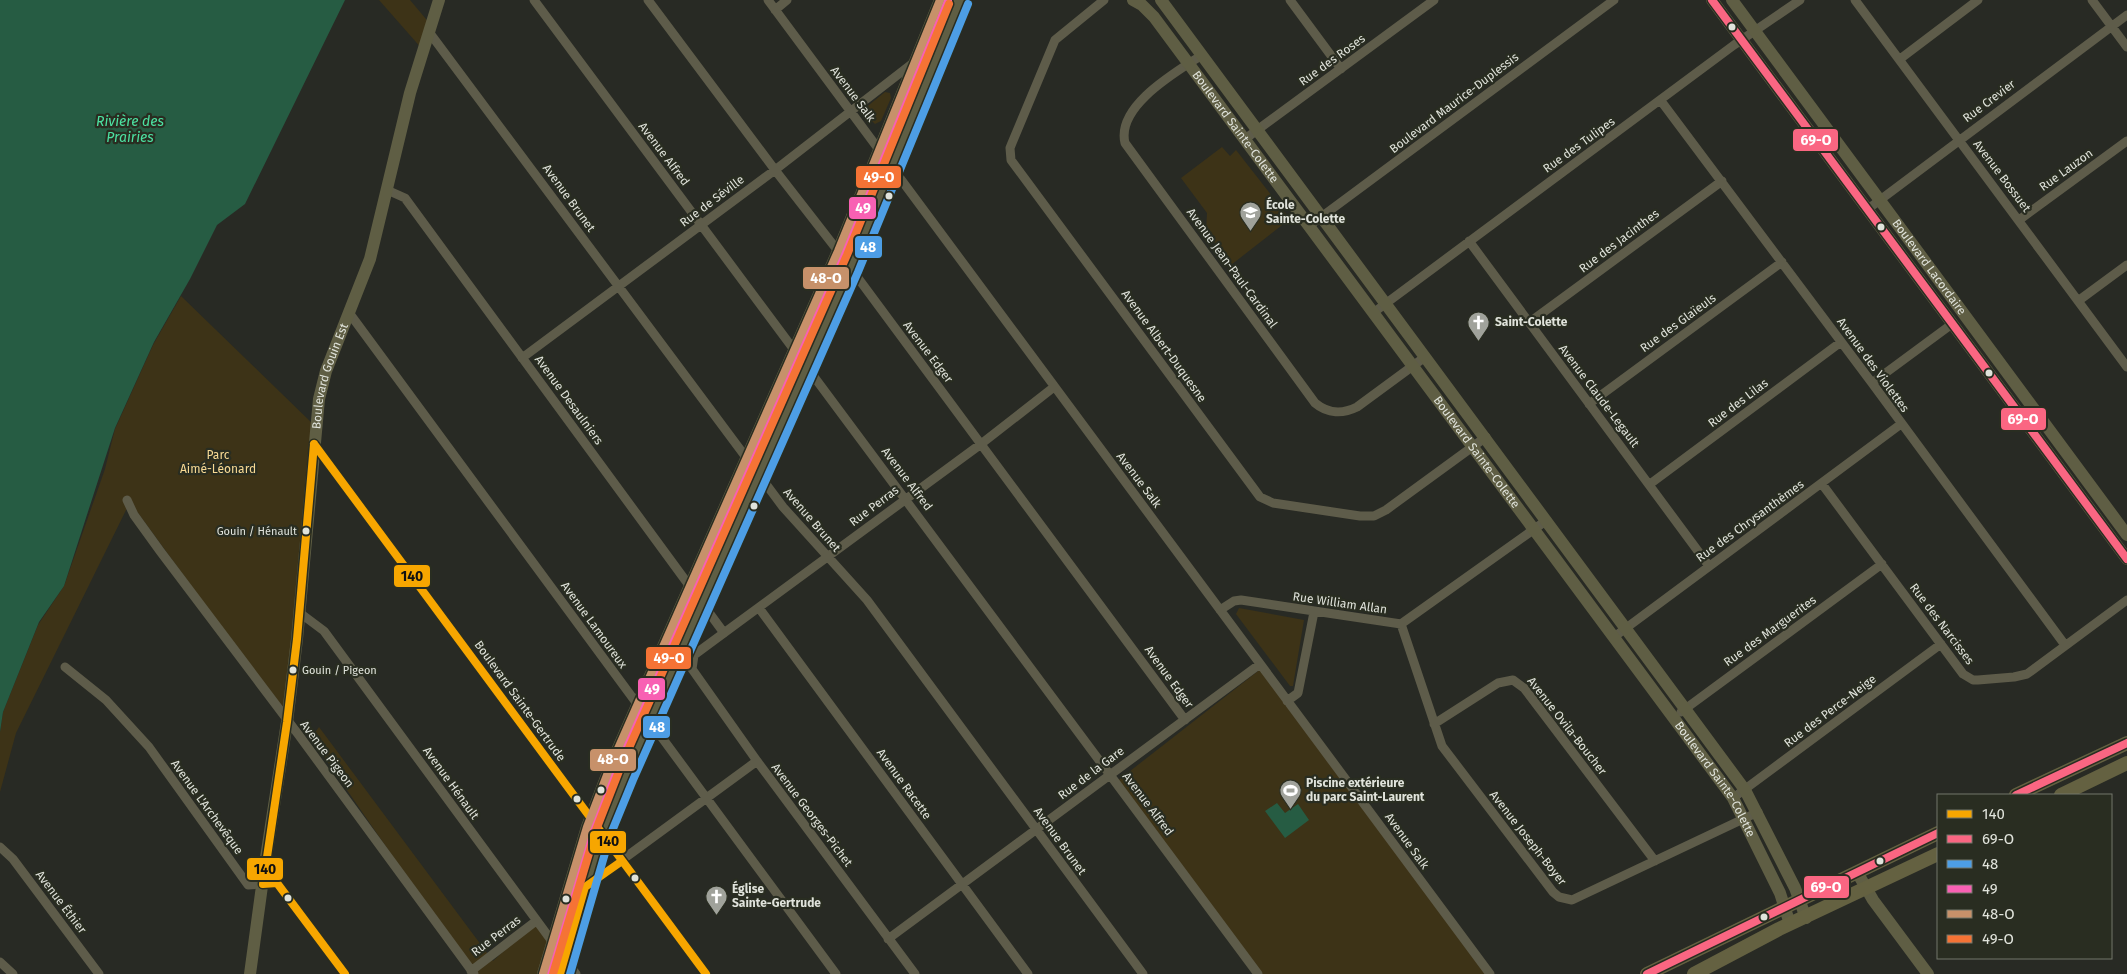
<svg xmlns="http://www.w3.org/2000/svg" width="2127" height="974" viewBox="0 0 2127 974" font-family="'Fira Sans',sans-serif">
<rect width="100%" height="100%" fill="#282a24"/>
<path fill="#3d3317" d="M379,0H410L431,25L423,50Z
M885,92L890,93L891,98L881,121L875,124L868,117L864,109Z
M1222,147L1230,156L1236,150L1290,219L1231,265L1206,231L1207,213L1181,178Z
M181,296L315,426L291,722L130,502L16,733L0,792V732L3,712L38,625L64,586L105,469L115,429L153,345Z
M1239,608L1304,620L1293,686H1290L1236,614Z
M1262,668L1486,974H1260L1116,782Z
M319,727L493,961L536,921L552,943L543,974H474L311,738Z"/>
<path fill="#265c43" d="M0,0H345L245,204L217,225L190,279L154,342L115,428L64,586L39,622L3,712L0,732Z
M1277,803L1285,813L1298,804L1309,820L1285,838L1265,811Z"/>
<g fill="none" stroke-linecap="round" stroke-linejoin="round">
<path stroke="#5e5c4a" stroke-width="9" d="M534,0L1258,974
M648,0L775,170L838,251L1185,720
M768,0L1490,974
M1104,0L1055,40L1012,143L1010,148L1011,160L1260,497L1273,503L1360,516H1374L1386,510L1486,437
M1290,0L1341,69
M1855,0L2127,367
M2092,0L2127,47
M775,10L787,0
M429,32L783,507L867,600L1143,974
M1202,55C1176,72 1116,106 1125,143L1315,403C1328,414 1343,414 1357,407L1425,357
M1900,59L1978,0
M1661,101L1872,383L2065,645
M1245,139L1434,0
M387,190L405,198L724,633
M1868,209L2127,15
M2019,220L2127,141
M1309,226L1614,0
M1469,241L1709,566
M2078,301L2127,265
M1373,313L1734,45L1800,0
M350,314L836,974
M1530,322L1722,181
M522,358L775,170L913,63
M1872,383L1952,324
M1589,404L1782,262
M314,444L706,974
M1650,484L1841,342
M1822,484L1963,674L1973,680H1978L2014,677L2027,674L2127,600
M127,500L134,515L160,551L298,734L474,974
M759,608L1028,974
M1220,610L1234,601L1241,600L1401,624L1547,520
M300,613L324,631L576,974
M1401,624L1442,746L1553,892L1559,897L1572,900L1758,812
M1614,637L1901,424
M65,667L106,700L149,747L248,885L277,883L345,974
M1287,701L1298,693L1314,612
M1681,712L1882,564
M1434,724L1498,683L1513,680L1524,688L1655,861
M1733,798L1941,644
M0,847L13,859L99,974
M585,887L757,761
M888,939L1260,664
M0,962L13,974
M471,971L536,921
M915,974L757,761L692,669L694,655L981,444L1054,387"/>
<g stroke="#5f5e44" stroke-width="12">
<path id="s1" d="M1133,0L1142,5L1154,17L1733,798L1780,893L1790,924"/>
<path d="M1161,0L1745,790L1795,888L1806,918"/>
<path d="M1712,0L2127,559"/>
<path id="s2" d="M1732,0L2127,535"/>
<path d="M1857,872L1873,900L1928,974"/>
<path id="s3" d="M250,974L265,864L287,722L297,639L319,399L326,371L370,259L410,93L439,0"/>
<path d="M543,974L587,827L612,762L838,251L940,0"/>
<path d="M560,974L601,833L624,776L849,268L959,0"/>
</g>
<path stroke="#646141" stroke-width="14" d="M2016,795L2127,743
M2061,795L2127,763
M1647,974L1938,833
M1694,974L1779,929L1938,854"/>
<defs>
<path id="bus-1" d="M314,444L706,974
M314,444L297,639L287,722L263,884L277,883L345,974
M560,974L585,887L622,861"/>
<path id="bus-2" d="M1712,0L2127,559
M2016,795L2127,743
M1647,974L1938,833"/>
<path id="bus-3" d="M570,974L610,836L633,780L858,272L968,4"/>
<path id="bus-4" d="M550,971L591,830L615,772L840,264L948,0"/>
<path id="bus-5" d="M543,974L587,827L612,762L838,251L940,0"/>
<path id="bus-6" d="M553,974L596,830L621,766L847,255L949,4"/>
</defs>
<use href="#bus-1" stroke="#292d21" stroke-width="11"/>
<use href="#bus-2" stroke="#292d21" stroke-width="11"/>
<use href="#bus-3" stroke="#292d21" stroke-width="11"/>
<use href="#bus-4" stroke="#292d21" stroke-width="11"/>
<use href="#bus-5" stroke="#292d21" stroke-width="11"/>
<use href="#bus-6" stroke="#292d21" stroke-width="11"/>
<use href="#bus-1" stroke="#f7a600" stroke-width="8"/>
<use href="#bus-2" stroke="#fa6682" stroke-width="8"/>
<use href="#bus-3" stroke="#4d9ee5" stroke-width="8"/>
<use href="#bus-4" stroke="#f860b3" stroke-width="8"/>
<use href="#bus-5" stroke="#c7916a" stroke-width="8"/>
<use href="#bus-6" stroke="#f57335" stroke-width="8"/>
</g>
<defs>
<symbol id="school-pin" viewBox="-11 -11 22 30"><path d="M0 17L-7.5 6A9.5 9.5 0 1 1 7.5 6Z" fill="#a0a29b" stroke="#292d21"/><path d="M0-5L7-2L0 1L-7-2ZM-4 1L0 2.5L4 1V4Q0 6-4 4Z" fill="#fff"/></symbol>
<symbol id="church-pin" viewBox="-11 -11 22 30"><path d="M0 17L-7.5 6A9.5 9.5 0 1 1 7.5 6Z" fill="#a0a29b" stroke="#292d21"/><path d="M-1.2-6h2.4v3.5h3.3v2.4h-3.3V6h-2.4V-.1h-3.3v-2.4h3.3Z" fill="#fff"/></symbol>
<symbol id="stadium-pin" viewBox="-11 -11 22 30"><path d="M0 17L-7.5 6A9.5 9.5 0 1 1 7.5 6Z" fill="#a0a29b" stroke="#292d21"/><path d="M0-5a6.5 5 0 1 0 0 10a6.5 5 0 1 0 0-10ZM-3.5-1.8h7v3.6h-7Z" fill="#fff"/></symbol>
</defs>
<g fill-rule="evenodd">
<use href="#school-pin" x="1238" y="200" width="25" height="34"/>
<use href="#church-pin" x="1466" y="310" width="25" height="34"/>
<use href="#stadium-pin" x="1278" y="778" width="25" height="34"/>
<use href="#church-pin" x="704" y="884" width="25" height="34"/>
</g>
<g fill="#e0e3db" stroke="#292d21" stroke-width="2">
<circle cx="1732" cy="27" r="4.5"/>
<circle cx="889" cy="196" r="4.5"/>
<circle cx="1881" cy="227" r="4.5"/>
<circle cx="1989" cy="373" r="4.5"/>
<circle cx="754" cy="506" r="4.5"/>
<circle cx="306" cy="531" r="4.5"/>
<circle cx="293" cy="670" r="4.5"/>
<circle cx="601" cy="790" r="4.5"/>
<circle cx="577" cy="799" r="4.5"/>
<circle cx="1880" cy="861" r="4.5"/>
<circle cx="635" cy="878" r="4.5"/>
<circle cx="288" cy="898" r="4.5"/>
<circle cx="566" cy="899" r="4.5"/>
<circle cx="1764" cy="917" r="4.5"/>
</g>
<g text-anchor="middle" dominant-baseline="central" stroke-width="4.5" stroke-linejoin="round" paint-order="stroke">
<g font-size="11" fill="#e0e3db" stroke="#292d21" text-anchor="end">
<text x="297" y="531">Gouin / Hénault</text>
<text x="302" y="670" text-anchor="start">Gouin / Pigeon</text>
</g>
<g font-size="12" fill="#e0e3db" stroke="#292d21">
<text transform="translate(1332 60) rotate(-36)">Rue des Roses</text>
<text transform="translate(853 94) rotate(53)">Avenue Salk</text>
<text transform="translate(1989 101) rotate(-37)">Rue Crevier</text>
<text transform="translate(1454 103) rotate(-37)">Boulevard Maurice-Duplessis</text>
<text stroke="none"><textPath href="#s1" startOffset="164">Boulevard Sainte-Colette</textPath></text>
<text transform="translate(1579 145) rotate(-36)">Rue des Tulipes</text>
<text transform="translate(664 154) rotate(53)">Avenue Alfred</text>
<text transform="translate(2066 170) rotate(-36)">Rue Lauzon</text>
<text transform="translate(2002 176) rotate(53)">Avenue Bossuet</text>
<text transform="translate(569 198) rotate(54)">Avenue Brunet</text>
<text transform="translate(712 201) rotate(-37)">Rue de Séville</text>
<text transform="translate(1619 241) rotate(-37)">Rue des Jacinthes</text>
<text stroke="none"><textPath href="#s2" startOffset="332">Boulevard Lacordaire</textPath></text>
<text transform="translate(1232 268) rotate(54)">Avenue Jean-Paul-Cardinal</text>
<text transform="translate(1678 323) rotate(-36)">Rue des Glaïeuls</text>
<text transform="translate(1164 346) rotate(54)">Avenue Albert-Duquesne</text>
<text transform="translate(928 352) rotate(53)">Avenue Edger</text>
<text transform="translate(1873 365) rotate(54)">Avenue des Violettes</text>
<text stroke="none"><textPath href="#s3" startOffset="604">Boulevard Gouin Est</textPath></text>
<text transform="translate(1599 396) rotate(53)">Avenue Claude-Legault</text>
<text transform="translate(569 400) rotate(54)">Avenue Desaulniers</text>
<text transform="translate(1738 403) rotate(-37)">Rue des Lilas</text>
<text stroke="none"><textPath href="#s1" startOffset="569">Boulevard Sainte-Colette</textPath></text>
<text transform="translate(907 479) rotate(53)">Avenue Alfred</text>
<text transform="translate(1139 480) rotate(53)">Avenue Salk</text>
<text transform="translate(874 506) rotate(-37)">Rue Perras</text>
<text transform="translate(812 520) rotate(49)">Avenue Brunet</text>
<text transform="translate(1750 521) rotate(-36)">Rue des Chrysanthèmes</text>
<text transform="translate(1340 603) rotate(8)">Rue William Allan</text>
<text transform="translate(1942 624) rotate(53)">Rue des Narcisses</text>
<text transform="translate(594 625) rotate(54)">Avenue Lamoureux</text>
<text transform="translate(1770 631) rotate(-36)">Rue des Marguerites</text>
<text transform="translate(1169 677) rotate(54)">Avenue Edger</text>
<text transform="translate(520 701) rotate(54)">Boulevard Sainte-Gertrude</text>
<text transform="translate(1830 711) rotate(-37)">Rue des Perce-Neige</text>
<text transform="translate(1567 726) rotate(52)">Avenue Ovila-Boucher</text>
<text transform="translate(327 754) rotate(53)">Avenue Pigeon</text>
<text transform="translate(1091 773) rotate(-37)">Rue de la Gare</text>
<text stroke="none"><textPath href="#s1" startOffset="974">Boulevard Sainte-Colette</textPath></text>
<text transform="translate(451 783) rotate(54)">Avenue Hénault</text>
<text transform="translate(904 784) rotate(54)">Avenue Racette</text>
<text transform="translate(1148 804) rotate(53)">Avenue Alfred</text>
<text transform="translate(207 807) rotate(54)">Avenue L'Archevêque</text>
<text transform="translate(812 815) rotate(53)">Avenue Georges-Pichet</text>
<text transform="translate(1528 838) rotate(52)">Avenue Joseph-Boyer</text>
<text transform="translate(1060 841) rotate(54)">Avenue Brunet</text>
<text transform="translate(1407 841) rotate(54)">Avenue Salk</text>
<text transform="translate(61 902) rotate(53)">Avenue Éthier</text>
<text transform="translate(496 936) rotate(-37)">Rue Perras</text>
</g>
<g font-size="12" font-weight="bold" fill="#e0e3db" stroke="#292d21" text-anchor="start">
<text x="1266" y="205">École<tspan x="1266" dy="14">Sainte-Colette</tspan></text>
<text x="1495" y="322">Saint-Colette</text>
<text x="1306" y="783">Piscine extérieure<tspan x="1306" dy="14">du parc Saint-Laurent</tspan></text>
<text x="732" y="889">Église<tspan x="732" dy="14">Sainte-Gertrude</tspan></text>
</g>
<g font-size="12" fill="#f8da94" stroke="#292d21">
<text x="218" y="455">Parc<tspan x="218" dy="14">Aimé-Léonard</tspan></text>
</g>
<g font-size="14" font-style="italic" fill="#4ce2a2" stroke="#292d21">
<text x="130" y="121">Rivière des<tspan x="130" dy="16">Prairies</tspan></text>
</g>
</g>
<g stroke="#292d21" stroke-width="2">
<rect x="1792" y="128" width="47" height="24" rx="5" fill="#fa6682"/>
<rect x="855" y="165" width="47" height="24" rx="5" fill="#f57335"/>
<rect x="848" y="196" width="29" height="24" rx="5" fill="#f860b3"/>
<rect x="854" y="235" width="29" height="24" rx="5" fill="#4d9ee5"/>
<rect x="802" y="266" width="48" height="24" rx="5" fill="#c7916a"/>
<rect x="2000" y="407" width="47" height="24" rx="5" fill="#fa6682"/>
<rect x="393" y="564" width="38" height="24" rx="5" fill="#f7a600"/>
<rect x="645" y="646" width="47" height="24" rx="5" fill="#f57335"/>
<rect x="637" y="677" width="29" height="24" rx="5" fill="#f860b3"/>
<rect x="642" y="715" width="29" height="24" rx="5" fill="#4d9ee5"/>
<rect x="589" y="748" width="48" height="24" rx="5" fill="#c7916a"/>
<rect x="589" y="830" width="38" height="24" rx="5" fill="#f7a600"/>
<rect x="246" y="857" width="38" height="24" rx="5" fill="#f7a600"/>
<rect x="1803" y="875" width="47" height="24" rx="5" fill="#fa6682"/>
</g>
<g font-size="14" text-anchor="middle" font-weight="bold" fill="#fff">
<text x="1816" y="145">69-O</text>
<text x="879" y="182">49-O</text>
<text x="863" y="213">49</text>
<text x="868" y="252">48</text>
<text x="826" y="283">48-O</text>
<text x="2023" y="424">69-O</text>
<text x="669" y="663">49-O</text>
<text x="652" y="694">49</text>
<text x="657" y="732">48</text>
<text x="613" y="764">48-O</text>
<text x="1826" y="892">69-O</text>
</g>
<g font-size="14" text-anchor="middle" font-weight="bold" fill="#111">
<text x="412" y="581">140</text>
<text x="608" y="846">140</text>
<text x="265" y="874">140</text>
</g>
<rect x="1937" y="794" width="175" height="165" fill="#292d21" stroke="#72766b"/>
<rect x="1947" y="810" width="25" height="8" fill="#f7a600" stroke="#72766b"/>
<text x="1982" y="819" font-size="15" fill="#e0e3db">140</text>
<rect x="1947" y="835" width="25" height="8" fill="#fa6682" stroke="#72766b"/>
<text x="1982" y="844" font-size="15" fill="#e0e3db">69-O</text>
<rect x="1947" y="860" width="25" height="8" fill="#4d9ee5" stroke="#72766b"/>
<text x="1982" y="869" font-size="15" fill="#e0e3db">48</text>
<rect x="1947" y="885" width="25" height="8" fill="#f860b3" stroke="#72766b"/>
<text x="1982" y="894" font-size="15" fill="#e0e3db">49</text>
<rect x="1947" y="910" width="25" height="8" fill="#c7916a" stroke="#72766b"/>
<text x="1982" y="919" font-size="15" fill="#e0e3db">48-O</text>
<rect x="1947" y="935" width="25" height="8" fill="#f57335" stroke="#72766b"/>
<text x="1982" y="944" font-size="15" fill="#e0e3db">49-O</text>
</svg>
